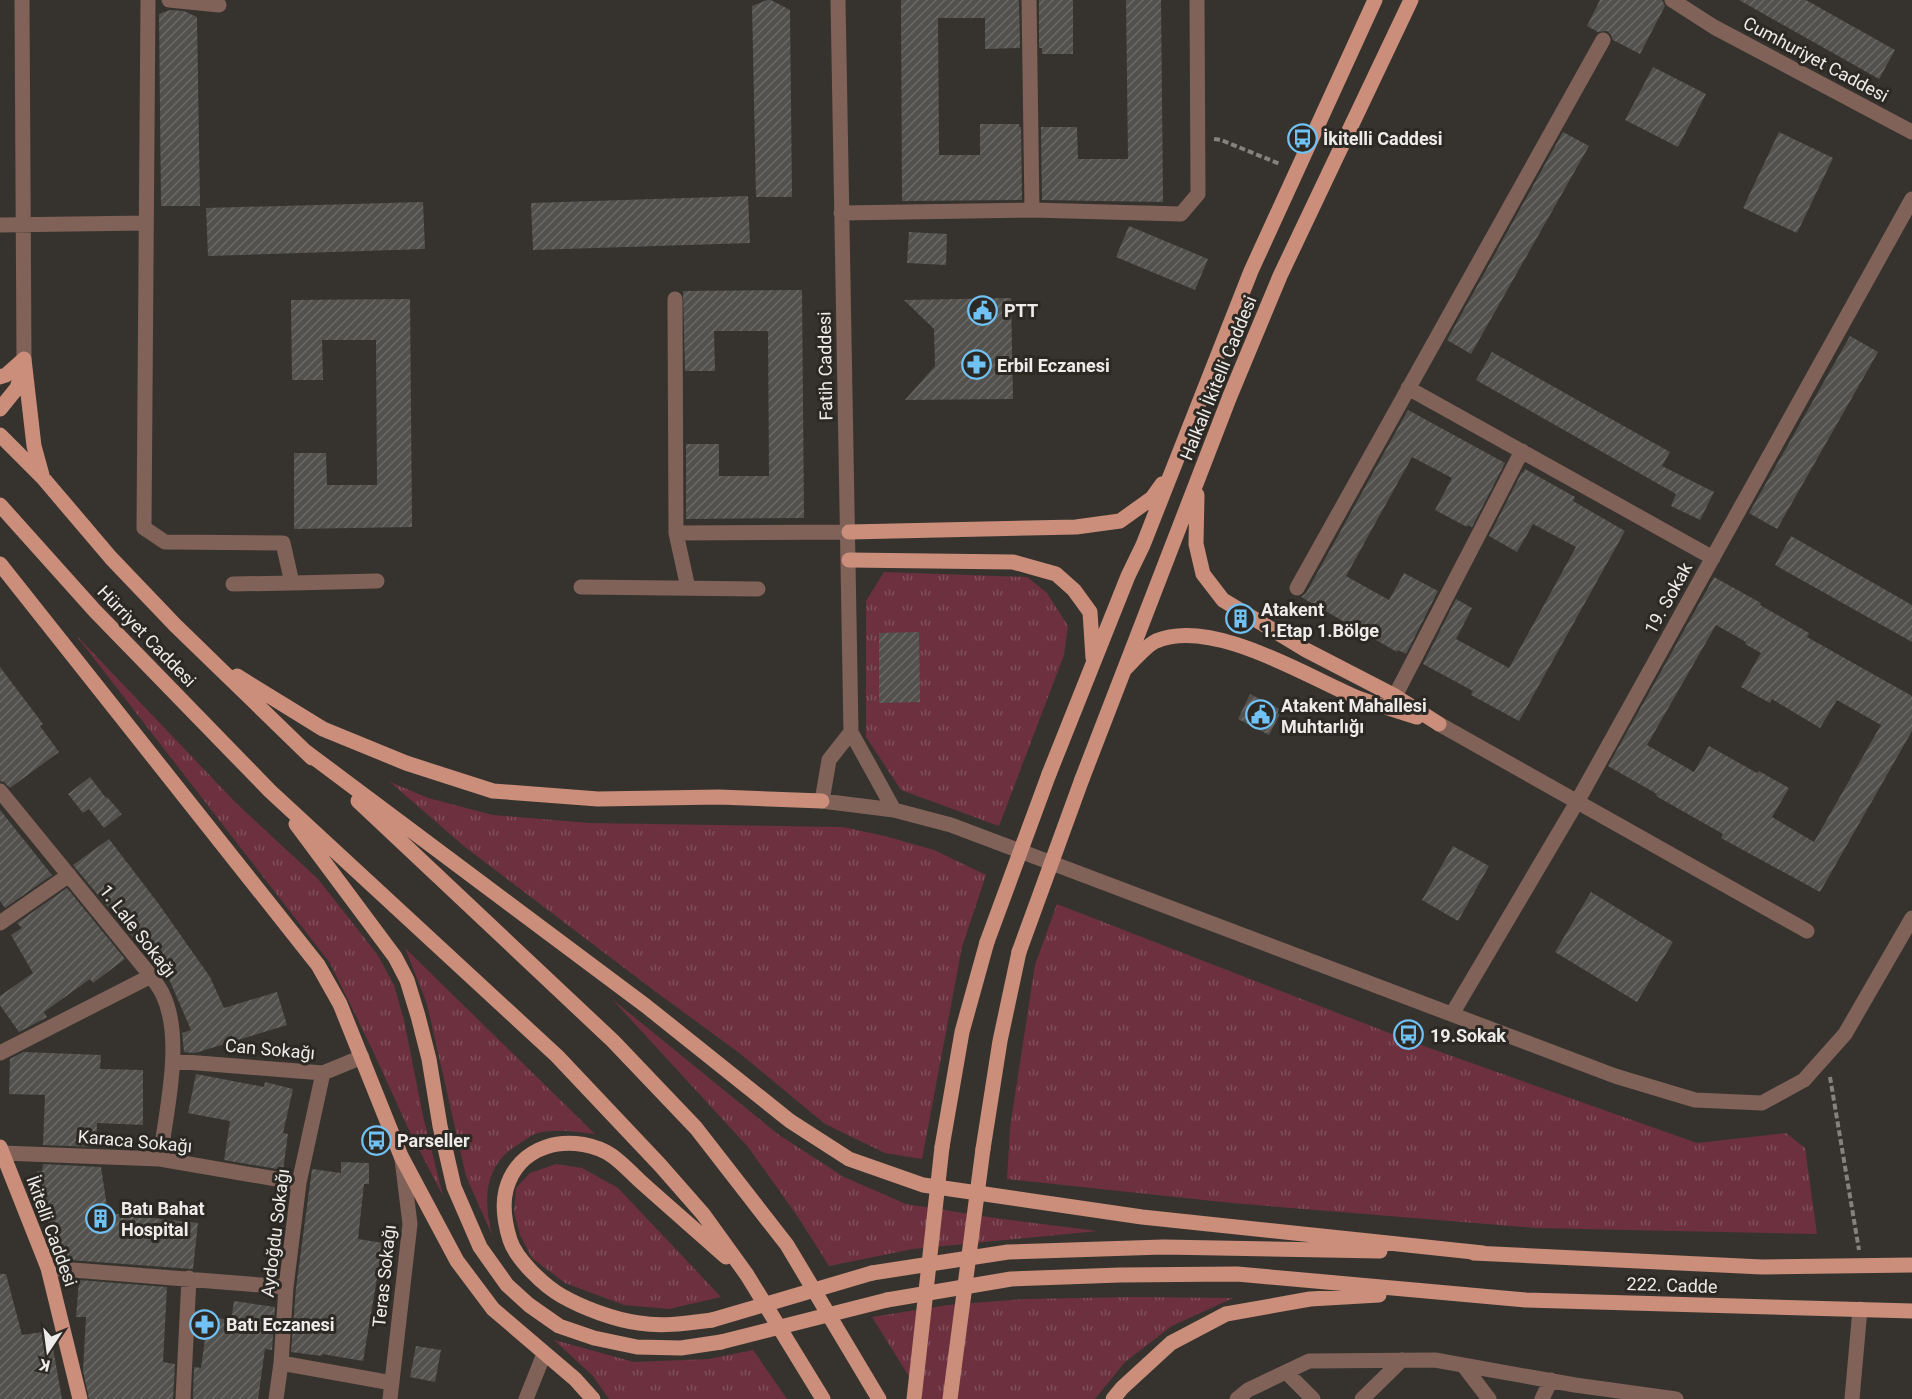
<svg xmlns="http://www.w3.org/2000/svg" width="1912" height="1399" viewBox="0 0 1912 1399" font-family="Roboto,sans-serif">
<defs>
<pattern id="grass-tufts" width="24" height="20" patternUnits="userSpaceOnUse" patternTransform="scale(1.5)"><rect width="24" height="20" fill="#6c303f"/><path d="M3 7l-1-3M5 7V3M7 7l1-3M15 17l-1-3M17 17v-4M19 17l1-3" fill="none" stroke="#814e5b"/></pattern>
<pattern id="building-hatch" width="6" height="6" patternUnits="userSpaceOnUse" patternTransform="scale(1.5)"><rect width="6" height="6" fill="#52514d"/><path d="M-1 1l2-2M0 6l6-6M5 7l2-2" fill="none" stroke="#6b6a67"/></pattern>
</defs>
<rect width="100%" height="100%" fill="#36332f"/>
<path fill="url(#grass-tufts)" d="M884,572L1027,577L1047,593L1068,626L1064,655L999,826L901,790L866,737V601Z
M75,634L236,803L318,879L377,954L394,985L404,1020L423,1116L443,1196L408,1128L373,1051L330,963Z
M390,782L428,798L493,815L590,823L843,827L885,836L934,850L986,875L962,947L922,1159L885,1153L825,1124L738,1052L656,992L465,847Z
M1057,904L1415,1043L1697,1143L1786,1133L1805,1148L1817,1234L1535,1228L1232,1203L1007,1179L1010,1128L1035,965Z
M405,948L595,1134C577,1132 553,1128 535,1134C529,1136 524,1141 519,1144C484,1164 483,1200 492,1235L466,1176L427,1004Z
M612,999L779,1135L844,1177L906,1204L995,1218L1098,1231L913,1249L829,1266L798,1217L748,1147Z
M556,1164L582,1168L618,1188L721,1297L669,1309L624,1305L565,1283L532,1258L520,1235L514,1212L516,1188L530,1173Z
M1133,1297L1233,1298L1172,1326L1125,1362L1095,1399H923L872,1317L948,1305L1024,1299Z
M554,1340L634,1362L709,1359L753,1350L787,1399H609L592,1375Z"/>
<path fill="url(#building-hatch)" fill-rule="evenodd" d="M767,0H771L790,10L792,197H756L752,6Z
M901,0H1019L1020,48L985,49V18H938L939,155H980V124H1019V127H1021L1022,200L902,201Z
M1039,0H1073V54H1042V48H1039Z
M1126,0H1161L1163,202L1042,200L1041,127H1077L1078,159H1128Z
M1600,0H1662L1665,6L1640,54L1613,40L1611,35L1607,31L1598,32L1587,26Z
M1739,0H1806L1895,50L1879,79Z
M170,10L184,11L197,17L200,206H161L159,14Z
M1653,67L1706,94L1678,147L1625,120Z
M1563,132L1589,146L1471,354L1447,340Z
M1779,132L1833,158L1797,233L1743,208Z
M748,196L750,243L533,250L531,203Z
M423,202L425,249L208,256L206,208Z
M1129,226L1208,259L1195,290L1116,257Z
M909,232L947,234L946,265L907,263Z
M802,290L804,518L686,519V444H719V476H769L768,331H714L715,371H685L683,291Z
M1011,298L1013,399L905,400L935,366L934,329L904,300Z
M410,299L412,527L294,529V453H326L327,485H377L376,340H322L323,380H292L291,300Z
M1850,336L1878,352L1777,529L1749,513Z
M1492,352L1670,452L1662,466L1714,492L1700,520L1671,506L1676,494L1476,380Z
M1408,410L1505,463L1472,527L1468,525L1467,527L1435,510L1452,478L1412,457L1346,576L1389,600L1404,573L1438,591L1406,654L1398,650L1397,652L1301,597L1306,593Z
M1525,469L1575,497L1573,501L1625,531L1519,721L1471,695L1473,691L1423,664L1456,599L1472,608L1456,639L1509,668L1576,547L1533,524L1517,552L1489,536L1522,472L1523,473Z
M1791,536L1912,605V642L1775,565Z
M1714,577L1761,603L1760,605L1809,633L1807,637L1912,696V731L1820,892L1721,838L1723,834L1656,796L1657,794L1608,766ZM1716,625L1746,642L1745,644L1761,653L1741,687L1770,703L1772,699L1820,728L1837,700L1881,725L1814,842L1772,817L1789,788L1759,771L1757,773L1709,746L1694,772L1647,745Z
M919,632L920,702L879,703V633Z
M0,667L43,724L40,726L59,752L10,788L4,782L0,781Z
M1250,694L1282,710L1269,735L1238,719Z
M90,777L106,798L107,797L122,814L104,828L89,809L83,813L68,794Z
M0,810L52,875L5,908L0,901Z
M109,839L158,903L210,977L224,1008L277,992L287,1025L195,1053L184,1052L182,1033L191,1030L166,972L162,975L141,947L73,865Z
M1453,846L1489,866L1458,921L1422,900Z
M67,888L125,959L93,983L90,979L44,1012L47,1017L19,1032L0,1005V996L33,973L11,935L22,928L17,923Z
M1591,892L1673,942L1637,1002L1555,952Z
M23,1052L101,1055L100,1069L143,1070V1125L97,1123L96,1147L43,1145L45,1095L9,1094L10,1059Z
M196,1074L264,1087L265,1082L293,1089L283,1133L288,1134L283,1170L224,1160L230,1121L188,1113Z
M341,1162L369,1163V1184H364L358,1239L383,1243L363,1361L322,1354V1356L291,1352L296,1288L312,1169L341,1173Z
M43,1164L101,1167L108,1213L198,1223L193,1269L56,1259L37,1171H42Z
M0,1274H6L22,1335L50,1331L62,1399H0Z
M79,1280L167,1287L163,1362L175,1364L173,1399H89L83,1371L86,1317H76Z
M234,1301L275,1307L272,1350L265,1349L258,1399H193L194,1367L201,1368L208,1317L231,1320Z
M416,1346L441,1350L435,1382L410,1377Z"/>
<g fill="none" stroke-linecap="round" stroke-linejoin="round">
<path stroke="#84817e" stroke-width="4" stroke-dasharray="6 3" stroke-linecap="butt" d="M1214,139L1221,140L1280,164
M1830,1077L1859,1250"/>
<path stroke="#806258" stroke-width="15" d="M22,0L24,359
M148,0L144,528L165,542L283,543L292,583L233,584
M169,0L219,5
M838,0L851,732L894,810
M1029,0L1032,210
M1672,0L1714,27L1912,132
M841,213L1032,210L1181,214L1198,194L1197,0
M0,225L146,223
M675,299L676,533L688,588
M1408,388L1713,558
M676,533L849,532
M292,583L377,581
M581,587L758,589
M1297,588L1603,40
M1395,696L1522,451
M1439,724L1807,931
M851,732L829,760L822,801L894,810L951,825L1615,1076L1695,1100L1762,1103L1804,1080L1845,1034L1912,918
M0,791L151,976C155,982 160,988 163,995C184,1039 166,1111 160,1159
M0,923L69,875
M1452,1014L1577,802L1912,199
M0,1053L151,976
M173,1061L323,1073L362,1057
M2,1153L160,1159L299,1183
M48,1268L286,1287
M281,1363L392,1383
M1463,1365L1489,1399
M1286,1372L1313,1399
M183,1399L189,1278
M276,1399L281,1363L286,1287L299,1183L323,1073
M390,1399L410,1224L402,1159
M526,1399L544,1354
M1237,1399L1248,1390L1309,1361L1435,1360L1575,1385L1676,1399
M1362,1399L1402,1360
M1542,1399L1551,1380
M1852,1399L1860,1309"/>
<path stroke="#cb8e7a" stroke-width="15" d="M24,359L34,446L42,475
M0,377L6,375L24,359
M0,409L17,388L22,371
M0,435L43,478L111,558L175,625L312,758
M1197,495L1196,544L1203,574L1223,600L1306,650L1395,696L1439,724
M0,505L95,611L270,791L557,1056L660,1165L703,1214L747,1275L823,1399
M849,532L1076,527L1120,521L1152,498L1162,484
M849,560L1013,562L1056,574L1074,590L1090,612L1093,658
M0,564L318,965L340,1004L401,1156L457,1261L493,1309L575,1379L593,1399
M1125,669C1133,661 1147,645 1156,641C1211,618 1301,673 1351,695C1372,704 1395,710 1417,717
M237,676L323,729L406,763L493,791L598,799L719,797L822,801
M305,751L646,1006L790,1121L849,1159L923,1185L1142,1217L1483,1253
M1049,774L1128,576L1143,545L1251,271L1375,0
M1082,779L1230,396L1280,276L1411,0
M358,801L613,1041L696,1128L787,1245L879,1399
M296,824L395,957L407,980L418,1016L429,1059L440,1126L454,1187L480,1247L507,1285L529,1305L559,1326L594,1338L637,1347L681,1348L721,1342
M0,1147L48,1268L80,1399
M942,1147L962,1032L987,942
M983,1149L1000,1041L1019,952
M1473,1253L1762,1267L1912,1265
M872,1273L1008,1252L1163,1247L1380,1251
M887,1300L1011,1279L1120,1275L1237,1274L1526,1300L1912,1311
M712,1320C688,1323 664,1327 639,1323C615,1320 583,1308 562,1296C544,1286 516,1259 510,1240C505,1224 502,1206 506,1190C518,1145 567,1133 606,1152C618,1158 630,1172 640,1181C669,1207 698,1232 726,1257
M1113,1399L1122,1388L1171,1343L1226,1314L1310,1299L1379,1295"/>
<path stroke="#cb8e7a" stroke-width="15" d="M987,942L1049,774
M1019,952L1082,779
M712,1320L872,1273
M721,1342L887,1300
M914,1399L942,1147
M950,1399L983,1149"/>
</g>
<defs>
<symbol id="bus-ring" viewBox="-11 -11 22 22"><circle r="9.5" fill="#2c2925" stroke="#70c1f4" stroke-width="1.5"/><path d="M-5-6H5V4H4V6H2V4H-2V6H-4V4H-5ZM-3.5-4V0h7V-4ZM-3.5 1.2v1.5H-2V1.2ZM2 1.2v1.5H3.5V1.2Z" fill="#70c1f4"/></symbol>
<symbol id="civic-ring" viewBox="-11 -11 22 22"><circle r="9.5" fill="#2c2925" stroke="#70c1f4" stroke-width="1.5"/><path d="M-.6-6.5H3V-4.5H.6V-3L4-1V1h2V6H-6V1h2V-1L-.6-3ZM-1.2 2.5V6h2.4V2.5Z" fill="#70c1f4"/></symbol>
<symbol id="pharmacy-ring" viewBox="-11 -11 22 22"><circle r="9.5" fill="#2c2925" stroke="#70c1f4" stroke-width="1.5"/><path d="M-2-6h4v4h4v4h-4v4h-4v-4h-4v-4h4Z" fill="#70c1f4"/></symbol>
<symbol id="building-ring" viewBox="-11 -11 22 22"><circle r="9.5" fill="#2c2925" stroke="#70c1f4" stroke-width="1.5"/><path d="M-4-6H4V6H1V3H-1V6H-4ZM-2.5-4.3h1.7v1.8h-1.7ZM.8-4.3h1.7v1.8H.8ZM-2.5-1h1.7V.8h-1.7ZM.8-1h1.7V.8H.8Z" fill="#70c1f4"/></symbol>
</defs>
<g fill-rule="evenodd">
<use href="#bus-ring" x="1286" y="122" width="33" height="33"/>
<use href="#civic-ring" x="966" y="294" width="33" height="33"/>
<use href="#pharmacy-ring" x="960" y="348" width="33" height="33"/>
<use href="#building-ring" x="1224" y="602" width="33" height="33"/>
<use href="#civic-ring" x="1244" y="698" width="33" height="33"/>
<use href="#bus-ring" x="1392" y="1018" width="33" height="33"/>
<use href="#bus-ring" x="360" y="1124" width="33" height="33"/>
<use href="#building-ring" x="84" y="1202" width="33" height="33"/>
<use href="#pharmacy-ring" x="188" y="1308" width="33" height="33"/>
</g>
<g text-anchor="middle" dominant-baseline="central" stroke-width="6" stroke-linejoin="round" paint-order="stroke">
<g font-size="18" fill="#eeecea" stroke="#2c2925">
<text transform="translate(1816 59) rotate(28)">Cumhuriyet Caddesi</text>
<text transform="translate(825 366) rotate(-91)">Fatih Caddesi</text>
<text transform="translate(1218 378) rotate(-68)">Halkalı İkitelli Caddesi</text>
<text transform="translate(1668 598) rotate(-61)">19. Sokak</text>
<text transform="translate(147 636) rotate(46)">Hürriyet Caddesi</text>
<text transform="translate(138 931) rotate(52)">1. Lale Sokağı</text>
<text transform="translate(270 1049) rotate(5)">Can Sokağı</text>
<text transform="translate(135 1141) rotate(5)">Karaca Sokağı</text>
<text transform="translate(52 1231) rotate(70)">İkitelli Caddesi</text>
<text transform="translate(275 1233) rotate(-83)">Aydoğdu Sokağı</text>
<text transform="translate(384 1276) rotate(-84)">Teras Sokağı</text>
<text transform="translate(1672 1285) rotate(2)">222. Cadde</text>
</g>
<g font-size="18" font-weight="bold" fill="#eeecea" stroke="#2c2925" text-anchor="start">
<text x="1323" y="138">İkitelli Caddesi</text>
<text x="1004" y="310">PTT</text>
<text x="997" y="365">Erbil Eczanesi</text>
<text x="1261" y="609">Atakent<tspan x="1261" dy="21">1.Etap 1.Bölge</tspan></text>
<text x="1281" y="705">Atakent Mahallesi<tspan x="1281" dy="21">Muhtarlığı</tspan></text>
<text x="1430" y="1035">19.Sokak</text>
<text x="397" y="1140">Parseller</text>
<text x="121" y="1208">Batı Bahat<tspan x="121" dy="21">Hospital</tspan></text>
<text x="226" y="1324">Batı Eczanesi</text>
</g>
</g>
<g transform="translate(48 1351) rotate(193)" stroke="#2c2925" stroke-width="4.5" paint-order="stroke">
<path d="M0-4.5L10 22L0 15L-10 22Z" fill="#eeecea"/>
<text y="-9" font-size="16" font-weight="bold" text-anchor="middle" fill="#eeecea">K</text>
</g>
</svg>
